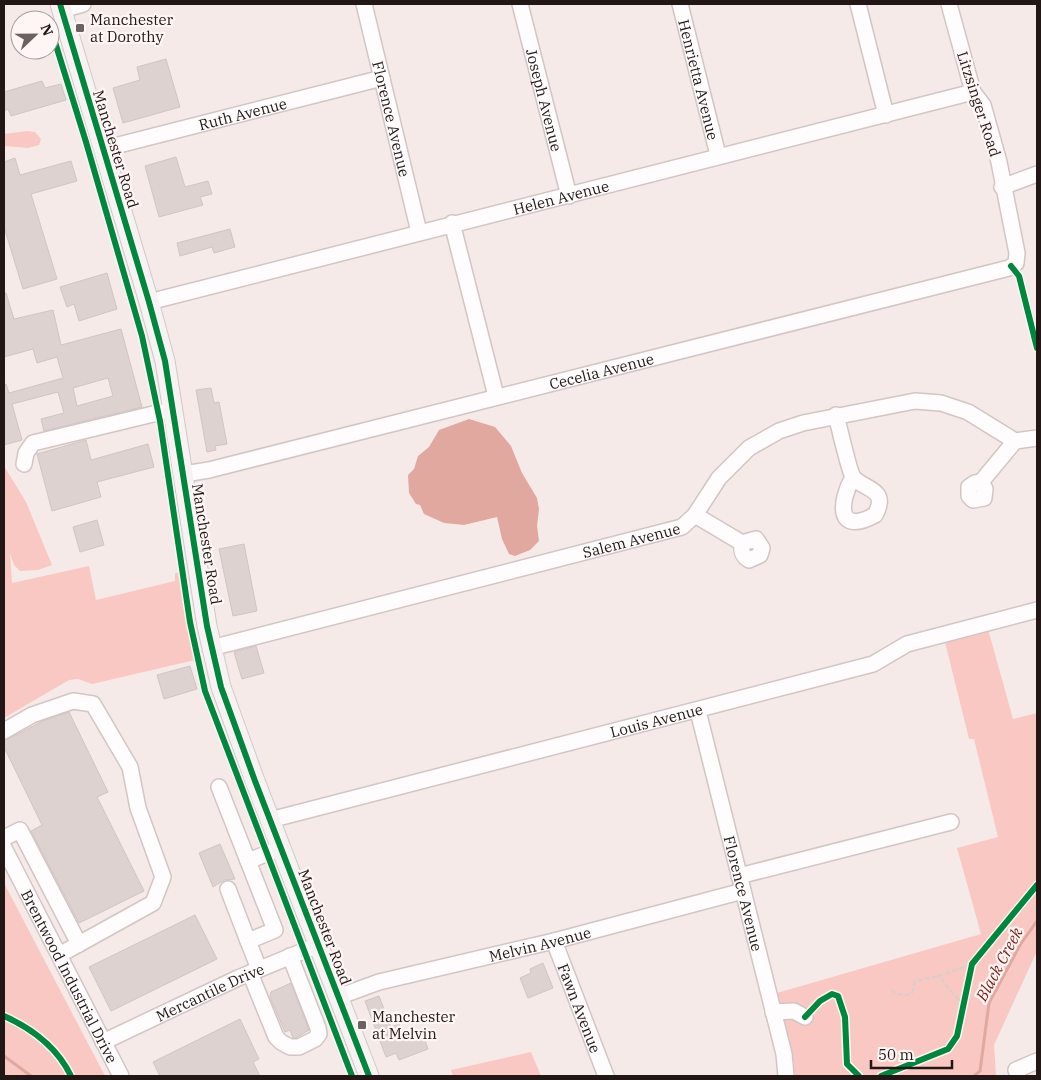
<svg xmlns="http://www.w3.org/2000/svg" width="1041" height="1080" viewBox="0 0 1041 1080" font-family="'IBM Plex Serif',serif">
<rect width="100%" height="100%" fill="#f5eae8"/>
<path fill="#f9c8c2" d="M27,131L35,132L41,139L39,145L28,148L4,146V134Z
M4,466L26,502L52,565L38,570L20,571L14,565L10,553L12,583L89,566L96,600L175,581V573L180,572L195,660L92,684L78,679L69,680L4,718Z
M988,629L1013,719L1037,713V951L994,1045L996,1076H793V1056L777,993L981,934L957,848L998,837L974,739H969L945,642Z
M4,883L105,1076H4Z
M531,1052L541,1076H453L451,1070Z"/>
<path fill="#e1a8a0" d="M469,419L495,427L511,446L522,473L537,498L539,509L537,526L539,541L530,550L515,556L509,554L502,539L497,517L464,525L444,523L424,514L420,505L416,504L409,493L408,475L414,469L418,456L429,447L439,430Z"/>
<g fill="none" stroke-linecap="round" stroke-linejoin="round">
<path stroke="#e1a8a0" stroke-width="3" d="M4,1056L31,1076
M974,1076L980,1071L989,1003L1020,945L1037,921"/>
</g>
<path fill="#ddd2d0" stroke="#d0c5c3" fill-rule="evenodd" d="M166,59L180,107L123,123L113,88L140,80L137,67Z
M42,81L45,88L61,84L66,100L11,116L8,109L4,111V92Z
M176,157L185,187L208,181L212,194L200,197L203,205L159,217L145,166Z
M15,158L20,175L71,161L77,181L31,194L57,279L23,289L4,227V162Z
M230,229L235,247L214,253L212,247L180,256L177,243Z
M107,273L117,309L79,321L74,304L67,307L60,287Z
M6,293L14,319L53,310L61,345L121,329L142,407L44,431L41,419L64,413L58,392L12,404L22,440L4,445V385L6,384L9,393L63,378L57,357L37,363L33,349L4,357V294ZM108,378L113,396L77,406L73,388Z
M211,388L214,403L219,402L227,444L215,446L216,450L207,452L196,390Z
M86,440L91,460L148,444L154,467L97,482L101,497L52,511L37,454Z
M97,520L104,545L80,552L73,527Z
M244,544L257,611L233,616L219,549Z
M256,646L264,673L242,679L234,652Z
M190,666L197,689L164,699L157,675Z
M69,712L108,792L97,797L144,891L79,923L31,831L42,825L4,747V741L43,721Z
M220,844L235,879L224,880L213,887L199,853Z
M195,915L217,959L111,1011L89,967Z
M543,963L553,988L528,998L520,978L531,973L530,969Z
M291,983L309,1030L296,1038H293L290,1030L285,1032L270,997L271,992Z
M379,996L391,1027L399,1024L404,1038L422,1031L428,1049L399,1060L396,1053L386,1057L365,1001Z
M240,1019L259,1059L253,1062L260,1076H160L153,1062Z"/>
<g fill="none" stroke-linecap="round" stroke-linejoin="round">
<defs>
<g id="minor">
<path id="s1" d="M364,4L419,232"/>
<path id="s2" d="M520,4L569,196"/>
<path id="s3" d="M680,4L718,155"/>
<path d="M858,4L886,115"/>
<path d="M62,10L83,4"/>
<path id="s4" d="M103,149L382,78"/>
<path d="M1002,187L1037,174"/>
<path d="M452,223L496,396"/>
<path id="s5" d="M149,302L973,92"/>
<path d="M836,415C839,426 849,471 853,477C863,490 890,488 875,515C836,536 839,502 853,477"/>
<path d="M24,464L26,453L33,443L174,409"/>
<path id="s6" d="M184,474L209,470L1009,268L1016,263L1017,253L999,162L983,105L973,92L949,4"/>
<path d="M981,482L975,483L969,487V496L973,500L984,498L985,489L981,482L1015,441"/>
<path d="M695,515L742,543C741,551 742,556 749,560L760,555L762,548L756,539L742,543"/>
<path id="s7" d="M211,648L682,527L695,515L719,478L749,448L779,431L803,423L915,401L941,403L968,412L1015,441L1037,438"/>
<path id="s8" d="M698,711L784,1054L786,1076"/>
<path d="M4,731L32,715L73,701L93,704L130,767L138,808L163,877L153,903L59,955"/>
<path d="M219,787L248,861"/>
<path id="s9" d="M270,820L873,664L907,644L1037,610"/>
<path d="M4,838L20,830L79,944"/>
<path id="s10" d="M4,848L121,1076"/>
<path d="M739,876L951,822"/>
<path d="M228,889L248,941"/>
<path id="s11" d="M554,941L606,1076"/>
<path d="M259,969L248,941L275,930L248,861L281,848"/>
<path d="M250,973L276,1037L281,1042L290,1047H299L315,1039L319,1034L318,1028L290,956"/>
<path id="s12" d="M338,997L379,982L554,941L743,891"/>
<path d="M773,1012L794,1011L805,1017"/>
<path id="s13" d="M103,1042L238,978L318,945"/>
<path d="M1018,1076L1016,1070L1037,1061"/>
</g>
<path id="major" d="M60,4L149,302L165,361L207,626L221,687L255,781L369,1076"/>
</defs>
<use href="#minor" stroke="#d2c6c4" stroke-width="18"/>
<use href="#major" stroke="#cfc9c8" stroke-width="21"/>
<path stroke="#d3d0ce" stroke-width="2" stroke-dasharray="5 2.5" stroke-linecap="butt" d="M891,990C898,995 903,997 912,993L915,981L939,976
M963,1006L939,976L972,964"/>
<use href="#minor" stroke="#fefcfc" stroke-width="15"/>
<use href="#major" stroke="#f8f3f2" stroke-width="19"/>
<defs>
<path id="cycleway" d="M60,4L149,302L165,361L207,626L221,687L255,781L369,1076
M50,26L86,142L142,336L160,421L190,622L205,691L352,1076
M1011,266L1019,276L1037,348
M4,1016C33,1029 57,1047 71,1076
M805,1017L820,1001L832,994L838,996L845,1017L847,1064L859,1076
M881,1076L948,1049L957,1036L972,964L1037,885"/>
</defs>
<use href="#cycleway" stroke="#fef6f5" stroke-width="9"/>
<use href="#cycleway" stroke="#00873e" stroke-width="6"/>
</g>
<g fill="#6c6160" stroke="#fef6f5" stroke-width="2">
<rect x="75" y="23" width="10" height="10" rx="2.5"/>
<rect x="357" y="1020" width="10" height="10" rx="2.5"/>
</g>
<g text-anchor="middle" dominant-baseline="central" stroke-width="4.5" stroke-linejoin="round" paint-order="stroke">
<g font-size="15" fill="#231716" stroke="#fef6f5" text-anchor="start">
<text x="90" y="19">Manchester<tspan x="90" dy="17">at Dorothy</tspan></text>
<text x="372" y="1016">Manchester<tspan x="372" dy="17">at Melvin</tspan></text>
</g>
<g font-size="15" fill="#231716" stroke="#fef6f5">
<text stroke="none"><textPath href="#s3" startOffset="78">Henrietta Avenue</textPath></text>
<text stroke="none"><textPath href="#s2" startOffset="99">Joseph Avenue</textPath></text>
<text transform="translate(979 104) rotate(72)">Litzsinger Road</text>
<text stroke="none"><textPath href="#s4" startOffset="144">Ruth Avenue</textPath></text>
<text stroke="none"><textPath href="#s1" startOffset="118">Florence Avenue</textPath></text>
<text transform="translate(116 149) rotate(73)">Manchester Road</text>
<text stroke="none"><textPath href="#s5" startOffset="425">Helen Avenue</textPath></text>
<text stroke="none"><textPath href="#s6" startOffset="430">Cecelia Avenue</textPath></text>
<text stroke="none"><textPath href="#s7" startOffset="434">Salem Avenue</textPath></text>
<text transform="translate(207 544) rotate(81)">Manchester Road</text>
<text stroke="none"><textPath href="#s9" startOffset="399">Louis Avenue</textPath></text>
<text stroke="none"><textPath href="#s8" startOffset="188">Florence Avenue</textPath></text>
<text transform="translate(325 927) rotate(69)">Manchester Road</text>
<text stroke="none"><textPath href="#s12" startOffset="209">Melvin Avenue</textPath></text>
<text stroke="none"><textPath href="#s10" startOffset="144">Brentwood Industrial Drive</textPath></text>
<text stroke="none"><textPath href="#s13" startOffset="118">Mercantile Drive</textPath></text>
<text stroke="none"><textPath href="#s11" startOffset="72">Fawn Avenue</textPath></text>
</g>
<g font-size="16" font-style="italic" fill="#781d18" stroke="#fef6f5">
<text transform="translate(999 964) rotate(-62)">Black Creek</text>
</g>
</g>
<rect width="1041" height="1080" fill="none" stroke="#231716" stroke-width="10"/>
<g transform="translate(35 35) rotate(68)"><circle r="24" fill="#fef6f5" stroke="#a69d9c"/>
<path d="M0-4L9 19L0 12L-9 19Z" fill="#6c6160"/>
<text y="-8" font-size="14" font-weight="bold" text-anchor="middle" fill="#231716">N</text>
</g>
<path d="M871 1060v8h81v-8" fill="none" stroke="#231716" stroke-width="2.5"/>
<text x="878" y="1060" font-size="15" fill="#231716" stroke="#fef6f5" stroke-width="4" paint-order="stroke">50 m</text>
</svg>
